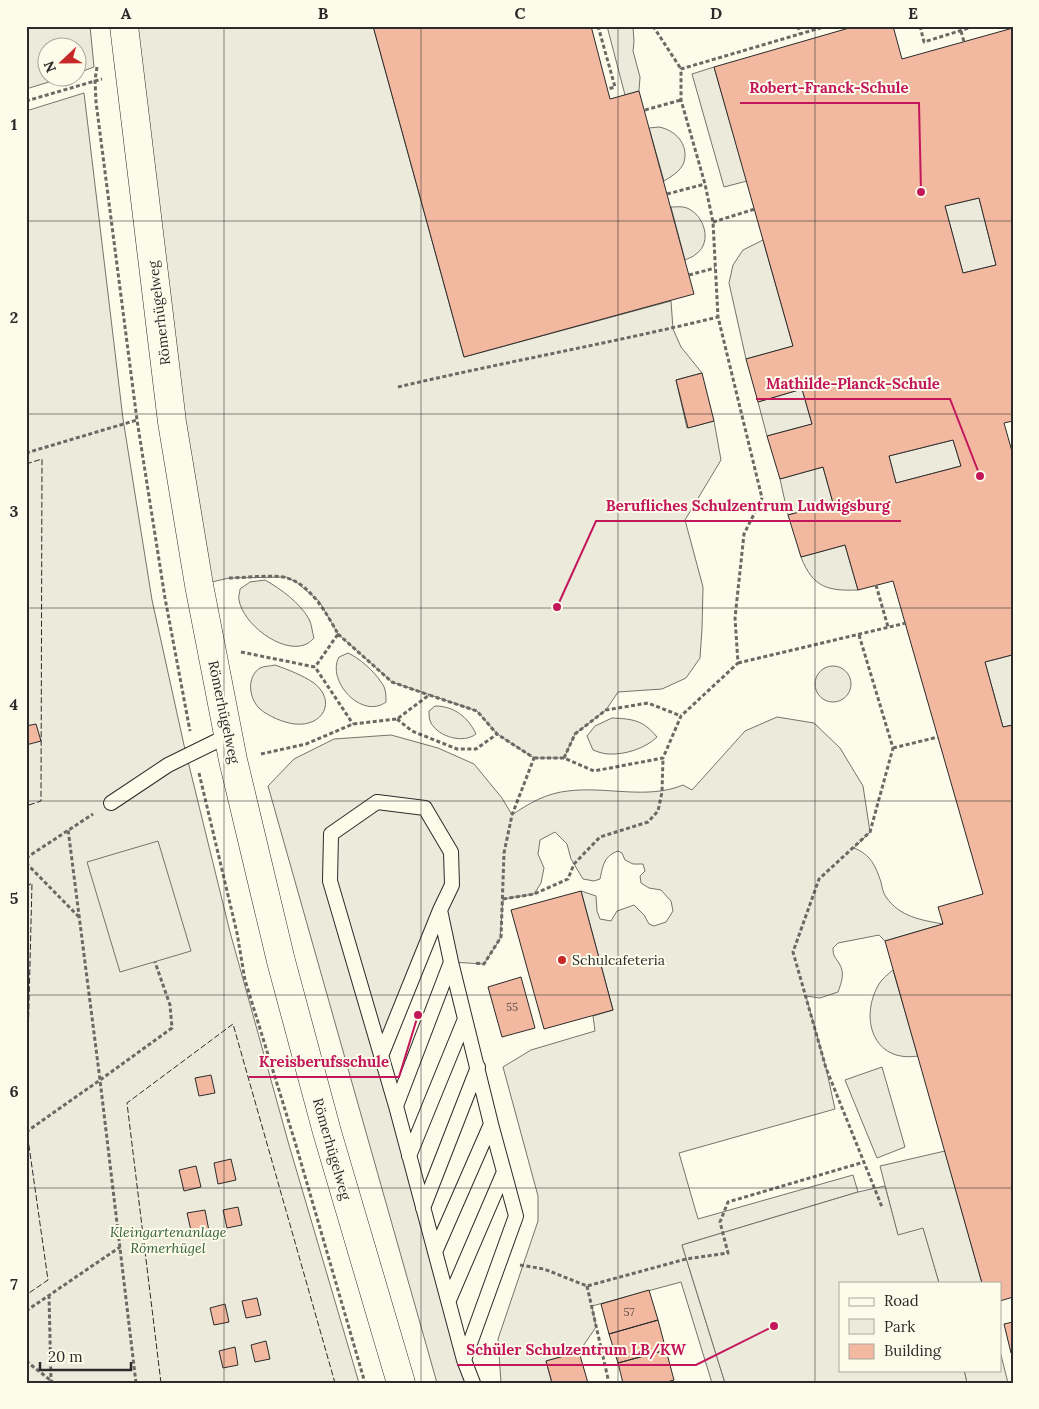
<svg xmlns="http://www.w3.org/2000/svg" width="1039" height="1409" viewBox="0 0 1039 1409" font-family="Lora,serif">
<rect width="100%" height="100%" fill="#fdfbea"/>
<path fill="#ecebdb" stroke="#74746e" d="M26,26H90L94,67L78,73V48H48V78H62L26,89Z
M124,26H373L464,357L671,301L673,329L681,347L702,373L676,380L687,428L714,421L721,460L685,520L703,587L702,629L700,658L686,678L662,689L618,692L606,710L575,734L564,758H534L497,734L477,711L392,682L338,634L319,601L296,582L286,577L229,578L199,585Z
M607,26H633L634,42L633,51L640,77L639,91L625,95Z
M714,67L747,181L724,187L692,74Z
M84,93L123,419L152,600L184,745L230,932L289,1145L359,1383H26V111Z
M659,127C675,130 689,144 684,162C681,171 672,176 664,181L649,128Z
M979,198L996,265L963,273L945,206Z
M671,207C676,207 682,206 687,208C704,215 713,242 696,254C693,257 689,258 685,260Z
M763,240L793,346L746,359L729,283L733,265L743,250Z
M802,389L812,424L767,436L758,402Z
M953,440L961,466L896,483L889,456Z
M823,467L833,503L788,515L780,479Z
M845,545L858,590C828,591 813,588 801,557Z
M265,580C281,589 300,603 309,619C312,625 312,632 314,638C311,641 308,644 304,645C281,653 243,624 239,600C238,597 240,592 240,589L250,582Z
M348,653C358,657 375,672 381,682C386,688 386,695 386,702C362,720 326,681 339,657Z
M1012,655L1013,725L1003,727L985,662Z
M275,665C289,670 302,675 314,683C337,701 323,727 295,724C284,723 268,716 260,709C249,699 246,677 260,668C264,666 271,666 275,665Z
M815 684a18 18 0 1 1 36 0a18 18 0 1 1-36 0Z
M435,706C454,706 468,717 476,734C463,744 439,737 431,723C429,719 429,715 429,711Z
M777,717L814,723L840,748L863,786L870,832L854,848C871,855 875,865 881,882C882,887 883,893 886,897C900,917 921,920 943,924L885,941L879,935L838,943L833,948C833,956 835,957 839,963C845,973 842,981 838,992L820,998L806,996L826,1068L835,1109L679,1153L698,1219L853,1175L858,1192L682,1245L725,1383H712L681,1282L592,1306L596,1327L579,1352L546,1361L552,1383H501L498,1339L538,1221V1196L503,1067L531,1050L595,1031L593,1016L613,1010L581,891L596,896L597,911L600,919L611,921L617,911L634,905L644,915L649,924L654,926L666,922L673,911L671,901L661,890L649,888L641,883L640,876L645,871L643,864H633L625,860L622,853L618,851C604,856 603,865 600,879L594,881L583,879L571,859L567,844L555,832L540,840L538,854L544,868L541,883L534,894L503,899L500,939L484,964L451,962L441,911L381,1056L473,1383H437L268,786L294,759L334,739L391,735L438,748L474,764L502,798L512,815C529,803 547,793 568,791C606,786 647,800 683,785L692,790L745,731Z
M612,718C633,719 643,720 657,737C646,748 625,755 609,754C604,754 598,752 593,750L587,736L595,726Z
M893,970L918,1056C873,1063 859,1018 879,984C882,979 888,974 893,970Z
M882,1067L905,1147L877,1158L845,1080Z
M945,1151L982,1283H939L923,1229L898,1236L880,1166Z
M1000,1351L1008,1383H967L964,1370H1000Z"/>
<path fill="#eceadb" stroke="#74746e" d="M158,841L191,951L120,972L87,862Z
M885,1186L898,1235L923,1228L939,1283H840V1370H964L967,1383H725L682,1245L858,1192Z"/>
<path fill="#f2b8a0" stroke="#2b2b2b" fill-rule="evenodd" d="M373,26H591L610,99L639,91L694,294L464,357Z
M856,26H893L902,59L1013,28V421L1004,423L1013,455V657L1012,655L985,662L1003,727L1013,725V1297L1000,1301V1283H982L885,941L943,924L938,907L983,894L893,581L858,590L845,545L801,557L788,515L833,503L823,467L780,479L767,436L812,424L802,389L758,402L746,359L793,346L714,67ZM979,198L996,265L963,273L945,206ZM953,440L961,466L896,483L889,456Z
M702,373L714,421L688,428L676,380Z
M36,724L41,741L26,745V726Z
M581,891L613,1010L544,1029L511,910Z
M521,977L535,1028L502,1037L488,987Z
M211,1075L215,1093L199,1096L195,1078Z
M231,1159L236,1180L218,1184L214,1163Z
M196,1166L201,1187L184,1191L179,1170Z
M238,1207L242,1225L227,1228L223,1210Z
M205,1210L209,1231L192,1235L187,1213Z
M649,1290L658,1320L609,1334L601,1304Z
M257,1298L261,1315L246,1318L242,1301Z
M225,1304L229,1322L214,1325L210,1308Z
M658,1320L666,1350L618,1363L609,1334Z
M1013,1322V1352L1011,1353L1004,1324Z
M266,1341L270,1359L255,1362L251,1345Z
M235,1347L238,1365L223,1368L219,1351Z
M666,1350L674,1380L663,1383H623L618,1363Z
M579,1352L588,1383H552L546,1361Z"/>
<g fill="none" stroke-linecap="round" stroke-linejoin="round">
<defs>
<path id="service" d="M111,803L168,765L229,735
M440,910L451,962L491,1124L516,1216L464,1360
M381,1056L440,910L452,885L451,852L425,808L377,802L331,834L330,881L396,1106L464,1360L473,1383
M396,1106L451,962
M409,1156L465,1019
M423,1208L478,1067
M435,1252L491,1124
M449,1300L504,1172"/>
<path id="minor" d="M124,26L172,422L199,585L233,760L281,961L327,1132L401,1383"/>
</defs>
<use href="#service" stroke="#2b2b2b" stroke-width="16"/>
<use href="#minor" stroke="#2b2b2b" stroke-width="29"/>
<path stroke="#6a6964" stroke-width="3" stroke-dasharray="4 2.5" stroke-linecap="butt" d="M598,26L615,87L608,89
M653,26L681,69
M798,26L800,34
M920,26L924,42L975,26
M961,31L964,42
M97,67L95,80L96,102L137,420L165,598L190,731
M26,101L102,79
M645,110L681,100
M667,194L705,184
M713,222L755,209
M689,275L715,268
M398,387C504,362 612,343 718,317
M26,453L137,420
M229,578C242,578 277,574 287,578C311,585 327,614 338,634L315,667
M876,585L888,627
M338,634L392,682L429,695
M859,635L893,748L870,832L819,879L793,952L826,1068L882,1207
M241,652L315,667L353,724
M738,663L906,623
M397,719L412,731L457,749H476L497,734
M893,748L938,737
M261,754L306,744L353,724L397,719L429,695L477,711L497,734L534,758L512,815L504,853L501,937L484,964L474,963
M534,758H564L594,771L663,758L681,716L738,663L735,618L744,534L762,498L718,317L713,222L705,184L681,100V69L827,26
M564,758L575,734L606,710L648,703L681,716
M199,773L237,933L245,980L295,1142L365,1383
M26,858L93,814
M26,863L80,918
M503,899L534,894L568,879L574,864L600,837L648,822L658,811L662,792L663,758
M26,1132L100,1080L68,829
M520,1265L544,1269L587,1286L686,1259L728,1253L720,1222L728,1202L864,1162
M587,1286L609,1383
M49,1295L51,1381
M26,1311L120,1247
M26,1361L54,1383
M136,1383L100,1080L172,1028L170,1005L155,962"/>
<use href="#service" stroke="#fdfbea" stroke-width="14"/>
<use href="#minor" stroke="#fdfbea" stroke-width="28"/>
<path stroke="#2b2b2b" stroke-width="1" stroke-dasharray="6 2.5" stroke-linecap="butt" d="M26,464L42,459L41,801L26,806
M26,887L32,883L26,1124
M26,1141L28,1139L48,1280L26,1295
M161,1383L127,1103L233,1024L335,1383"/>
</g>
<path fill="none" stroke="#2b2b2b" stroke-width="1" stroke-opacity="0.55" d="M224,26V1383M421,26V1383M618,26V1383M815,26V1383M26,221H1013M26,414H1013M26,608H1013M26,801H1013M26,995H1013M26,1188H1013"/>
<circle fill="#c62828" stroke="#fdfbea" stroke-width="2" cx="562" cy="960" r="5"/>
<g text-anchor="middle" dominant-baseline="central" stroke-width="4" stroke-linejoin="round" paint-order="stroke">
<g font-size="11" fill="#5d4e48">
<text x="512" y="1007">55</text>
<text x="629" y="1312">57</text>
</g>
<g font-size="14" fill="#2b2b2b" stroke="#fdfbea">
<text transform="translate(159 313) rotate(-97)">Römerhügelweg</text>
<text transform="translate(224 712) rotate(78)">Römerhügelweg</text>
<text transform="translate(332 1149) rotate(74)">Römerhügelweg</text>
</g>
<g font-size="14" fill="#2b2b2b" stroke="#fdfbea" text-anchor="start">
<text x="572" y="960">Schulcafeteria</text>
</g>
<g font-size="14" font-style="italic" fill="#34623c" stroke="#fdfbea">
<text x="168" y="1232">Kleingartenanlage<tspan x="168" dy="16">Römerhügel</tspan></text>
</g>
</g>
<path fill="none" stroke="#c2185b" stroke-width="2" d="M921 192L919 103H740M980 476L950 399H756M557 607L596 521H901M418 1015L399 1077H249M774 1326L696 1365H457"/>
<g fill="#c2185b" stroke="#fdfbea" stroke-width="2">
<circle cx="921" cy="192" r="5"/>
<circle cx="980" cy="476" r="5"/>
<circle cx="557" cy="607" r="5"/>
<circle cx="418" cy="1015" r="5"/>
<circle cx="774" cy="1326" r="5"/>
</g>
<g font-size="15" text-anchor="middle" font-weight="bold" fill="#c2185b" stroke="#fdfbea" stroke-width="4" stroke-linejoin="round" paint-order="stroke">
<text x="829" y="93">Robert-Franck-Schule</text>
<text x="853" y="389">Mathilde-Planck-Schule</text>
<text x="748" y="511">Berufliches Schulzentrum Ludwigsburg</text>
<text x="324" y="1067">Kreisberufsschule</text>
<text x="576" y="1355">Schüler Schulzentrum LB/KW</text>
</g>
<rect width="1039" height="1409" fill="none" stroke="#fdfbea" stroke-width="55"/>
<rect x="839" y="1282" width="162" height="90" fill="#fdfbea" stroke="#a9a89e"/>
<rect x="849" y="1298" width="25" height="8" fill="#fdfbea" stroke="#a9a89e"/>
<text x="884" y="1306" font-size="15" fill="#2b2b2b">Road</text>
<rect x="849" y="1319" width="25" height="15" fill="#ecebdb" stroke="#a9a89e"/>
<text x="884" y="1332" font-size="15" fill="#2b2b2b">Park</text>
<rect x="849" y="1344" width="25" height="15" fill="#f2b8a0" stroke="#a9a89e"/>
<text x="884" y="1356" font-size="15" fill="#2b2b2b">Building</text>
<g transform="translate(62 62) rotate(248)"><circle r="24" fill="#fdfbea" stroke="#a9a89e"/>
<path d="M0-4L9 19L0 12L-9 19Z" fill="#c62828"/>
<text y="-8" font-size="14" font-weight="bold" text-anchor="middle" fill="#2b2b2b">N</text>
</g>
<path d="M40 1362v8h91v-8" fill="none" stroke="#2b2b2b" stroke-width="2.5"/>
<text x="48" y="1362" font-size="15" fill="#2b2b2b" stroke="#fdfbea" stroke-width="4" paint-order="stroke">20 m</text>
<rect x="28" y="28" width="984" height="1354" fill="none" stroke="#2b2b2b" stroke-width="2"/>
<g font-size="16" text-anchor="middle" font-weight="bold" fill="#2b2b2b">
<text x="126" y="19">A</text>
<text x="323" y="19">B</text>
<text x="520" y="19">C</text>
<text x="716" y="19">D</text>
<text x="913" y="19">E</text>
<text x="14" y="130">1</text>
<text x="14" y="323">2</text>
<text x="14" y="517">3</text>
<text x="14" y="710">4</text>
<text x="14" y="904">5</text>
<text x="14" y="1097">6</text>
<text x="14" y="1290">7</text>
</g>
</svg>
